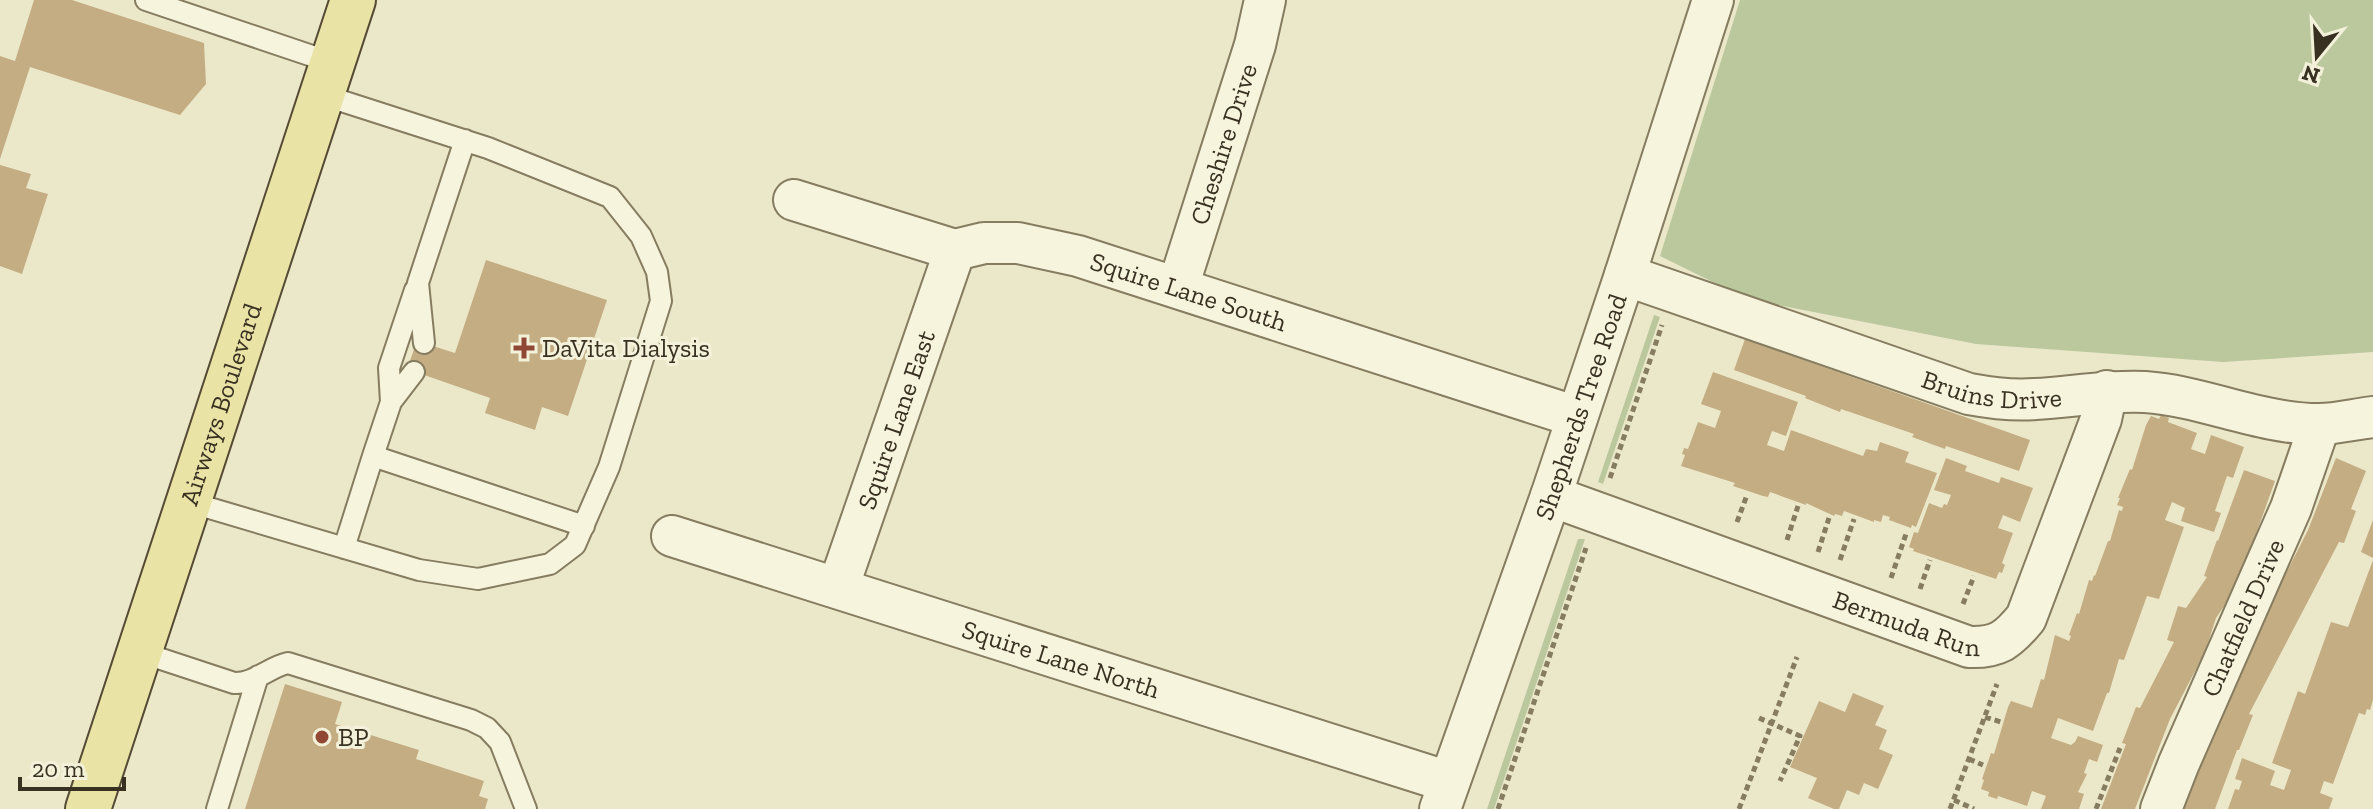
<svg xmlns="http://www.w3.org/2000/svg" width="2373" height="809" viewBox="0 0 2373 809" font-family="'Zilla Slab',serif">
<rect width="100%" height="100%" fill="#ebe8ca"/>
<path fill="#bbc89e" d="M1740,0H2373V352L2223,362L1976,344L1747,299L1660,256Z
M1654,315L1660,317L1603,484L1598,482Z
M1578,539H1585L1494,809H1487Z"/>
<path fill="#c5ad83" d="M34,0H72L204,43L206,84L180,115L30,67L0,159V56L15,61Z
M0,165L31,174L26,188L48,194L22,274L0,266Z
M486,260L607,300L568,416L542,407L535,430L485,413L490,398L407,369L417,341L455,353Z
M1745,339L2030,440L2019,471L1946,446L1945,449L1912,437L1914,434L1841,409L1840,412L1805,398L1806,396L1734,370Z
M1713,372L1798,402L1786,436L1772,431L1767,445L1784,451L1791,430L1863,456L1866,449L1877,451L1880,442L1909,452L1905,462L1937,473L1916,527L1912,525L1911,528L1889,520L1890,517L1883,515L1881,522L1874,520V522L1844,511L1842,516L1835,514L1834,516L1806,503V505L1770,492L1768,497L1763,496L1733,486L1735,483L1681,466L1685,455L1682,454L1684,448L1688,449L1698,422L1715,428L1721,411L1701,404Z
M2161,415L2169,418L2168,422L2197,433L2191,449L2205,454L2211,435L2244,447L2233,478L2227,476L2215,511L2221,513L2214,532L2181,521L2185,508L2172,502L2165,520L2184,527L2159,599L2147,596L2124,660L2119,659L2109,693H2107L2093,731L2058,718L2051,738L2071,745L2075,742L2078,736L2103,745L2097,762L2089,759L2084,773L2087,774L2078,792L2084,794L2079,809H2041L2046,796L2032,791L2027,806L1998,796L1997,799L1988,796L1989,792L1981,789L1984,780L1982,779L1991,753L1994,754L2008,707L2011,701L2032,708L2041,679L2044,680L2046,672L2055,635L2069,641L2071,636L2069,635L2077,613L2079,614L2089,580L2092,581L2094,575L2095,576L2108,541H2110L2119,510L2122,511L2123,507L2117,505L2120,498H2118L2130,469L2132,470L2146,425L2151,416L2159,419Z
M1946,458L1967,466L1965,471L1999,483L2001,477L2033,488L2020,522L2003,515L1998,528L2013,533L2002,563L2005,565L2002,573L1999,572L1996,579L1913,551L1914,549L1909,547L1914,532L1918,533L1929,503L1942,508L1944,504L1947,505L1951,495L1934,490Z
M2336,458L2366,471L2351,509L2356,511L2344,543L2339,542L2249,714L2253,715L2239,750H2237L2215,809H2181L2220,703L2308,530Z
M2244,470L2275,481L2237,587L2216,618L2205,652L2170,719L2135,809H2101L2126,744L2122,743L2136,707L2140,708L2174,642L2167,640L2178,606L2186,608L2207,577L2204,576L2217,540L2218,541Z
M2373,520V558L2361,552Z
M2373,560V700L2370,710L2367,709L2365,715L2359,713L2333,784L2324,781L2320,793L2333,798L2329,809H2228L2235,789L2239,790L2242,781L2235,779L2242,758L2275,771L2270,785L2284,790L2291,770L2272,763L2298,691L2305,694L2331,622L2348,627Z
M285,684L342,702L335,724L419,750L416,759L484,781L479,796L488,799L485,809H245Z
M1853,693L1884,706L1875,725L1887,730L1879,749L1893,755L1878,789L1864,783L1859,795L1847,790L1839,809H1834L1808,798L1817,778L1790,767L1819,701L1845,712Z"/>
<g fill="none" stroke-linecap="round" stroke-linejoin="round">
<defs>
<path id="lane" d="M146,0L333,63
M424,343L418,283L465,140
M391,402L389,368L415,290
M373,456L391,402L414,372
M189,502L419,570L478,579L550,564L575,545L609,467L661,301L657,272L641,236L610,197L488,148L323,95
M344,548L373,456L584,526
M140,652L234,683C254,684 269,667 288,663L471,720L487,728L500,742L526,809
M217,809L258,676"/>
<g id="street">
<path id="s1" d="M794,200L955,250L984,243H1018L1078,256L1577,417"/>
<path id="s2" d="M1625,275L1969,394C1991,398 2013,401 2035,399C2072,397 2108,390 2145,392C2204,396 2259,424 2319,424C2336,424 2355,419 2373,417"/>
<path id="s3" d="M1178,287L1255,45L1265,0"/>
<path id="s4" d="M1551,496L1969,647C1998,648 2008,640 2026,618L2101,419L2107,391"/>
<path id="s5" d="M672,536L1449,782"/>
<path id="s6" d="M838,588L955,250"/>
<path id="s7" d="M1440,809L1551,496L1625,275L1713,0"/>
<path id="s8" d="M2161,809L2179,763L2291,508L2320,424"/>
</g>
<g id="primary">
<path id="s9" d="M88,809L353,0"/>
</g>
</defs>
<use href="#lane" stroke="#867c60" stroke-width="24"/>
<use href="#street" stroke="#867c60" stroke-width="44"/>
<use href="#primary" stroke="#554a33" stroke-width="48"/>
<path stroke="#867c60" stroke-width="5" stroke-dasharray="6 4" stroke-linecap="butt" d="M1610,478L1662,325
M1737,522L1747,495
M1787,540L1798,506
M1818,552L1829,518
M1840,560L1854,519
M1891,578L1907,531
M1920,589L1930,560
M1963,604L1974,576
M1985,717L2001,722
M1759,718L1800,736L1780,781
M1969,759L1983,765
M1954,800L1974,809
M1498,809L1586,548
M1739,809L1797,657
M1950,809L1997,684
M2096,809L2120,748"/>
<use href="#lane" stroke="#f6f4dd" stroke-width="20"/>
<use href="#street" stroke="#f6f4dd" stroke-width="40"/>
<use href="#primary" stroke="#eae3a6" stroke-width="44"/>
</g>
<g fill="#904835" stroke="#f3f1d9" stroke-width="3">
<path d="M520 336h8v8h8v8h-8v8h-8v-8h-8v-8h8z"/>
<circle cx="322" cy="737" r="8"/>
</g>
<g text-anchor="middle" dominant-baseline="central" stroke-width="6" stroke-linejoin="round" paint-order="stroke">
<g font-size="26" fill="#383122" stroke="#f3f1d9">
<text stroke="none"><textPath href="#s3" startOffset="150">Cheshire Drive</textPath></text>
<text stroke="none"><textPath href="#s1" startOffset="410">Squire Lane South</textPath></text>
<text stroke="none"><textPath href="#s2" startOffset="386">Bruins Drive</textPath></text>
<text stroke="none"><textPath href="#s9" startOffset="426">Airways Boulevard</textPath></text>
<text stroke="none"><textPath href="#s7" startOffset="426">Shepherds Tree Road</textPath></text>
<text stroke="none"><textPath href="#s6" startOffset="178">Squire Lane East</textPath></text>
<text stroke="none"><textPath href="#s8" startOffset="208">Chatfield Drive</textPath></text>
<text stroke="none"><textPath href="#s4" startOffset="378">Bermuda Run</textPath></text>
<text stroke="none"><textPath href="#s5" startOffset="408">Squire Lane North</textPath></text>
</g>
<g font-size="26" fill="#383122" stroke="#f3f1d9" text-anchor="start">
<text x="542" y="348">DaVita Dialysis</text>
<text x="338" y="737">BP</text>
</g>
</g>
<g transform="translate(2317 56) rotate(198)" stroke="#f3f1d9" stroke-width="6" paint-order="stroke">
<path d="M0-6L14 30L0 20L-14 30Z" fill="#383122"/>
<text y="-12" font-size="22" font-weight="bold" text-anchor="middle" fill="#383122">N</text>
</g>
<path d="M20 777v12h104v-12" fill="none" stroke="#383122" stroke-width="4"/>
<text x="32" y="777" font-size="24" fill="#383122" stroke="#f3f1d9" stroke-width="6" paint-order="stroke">20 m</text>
</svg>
